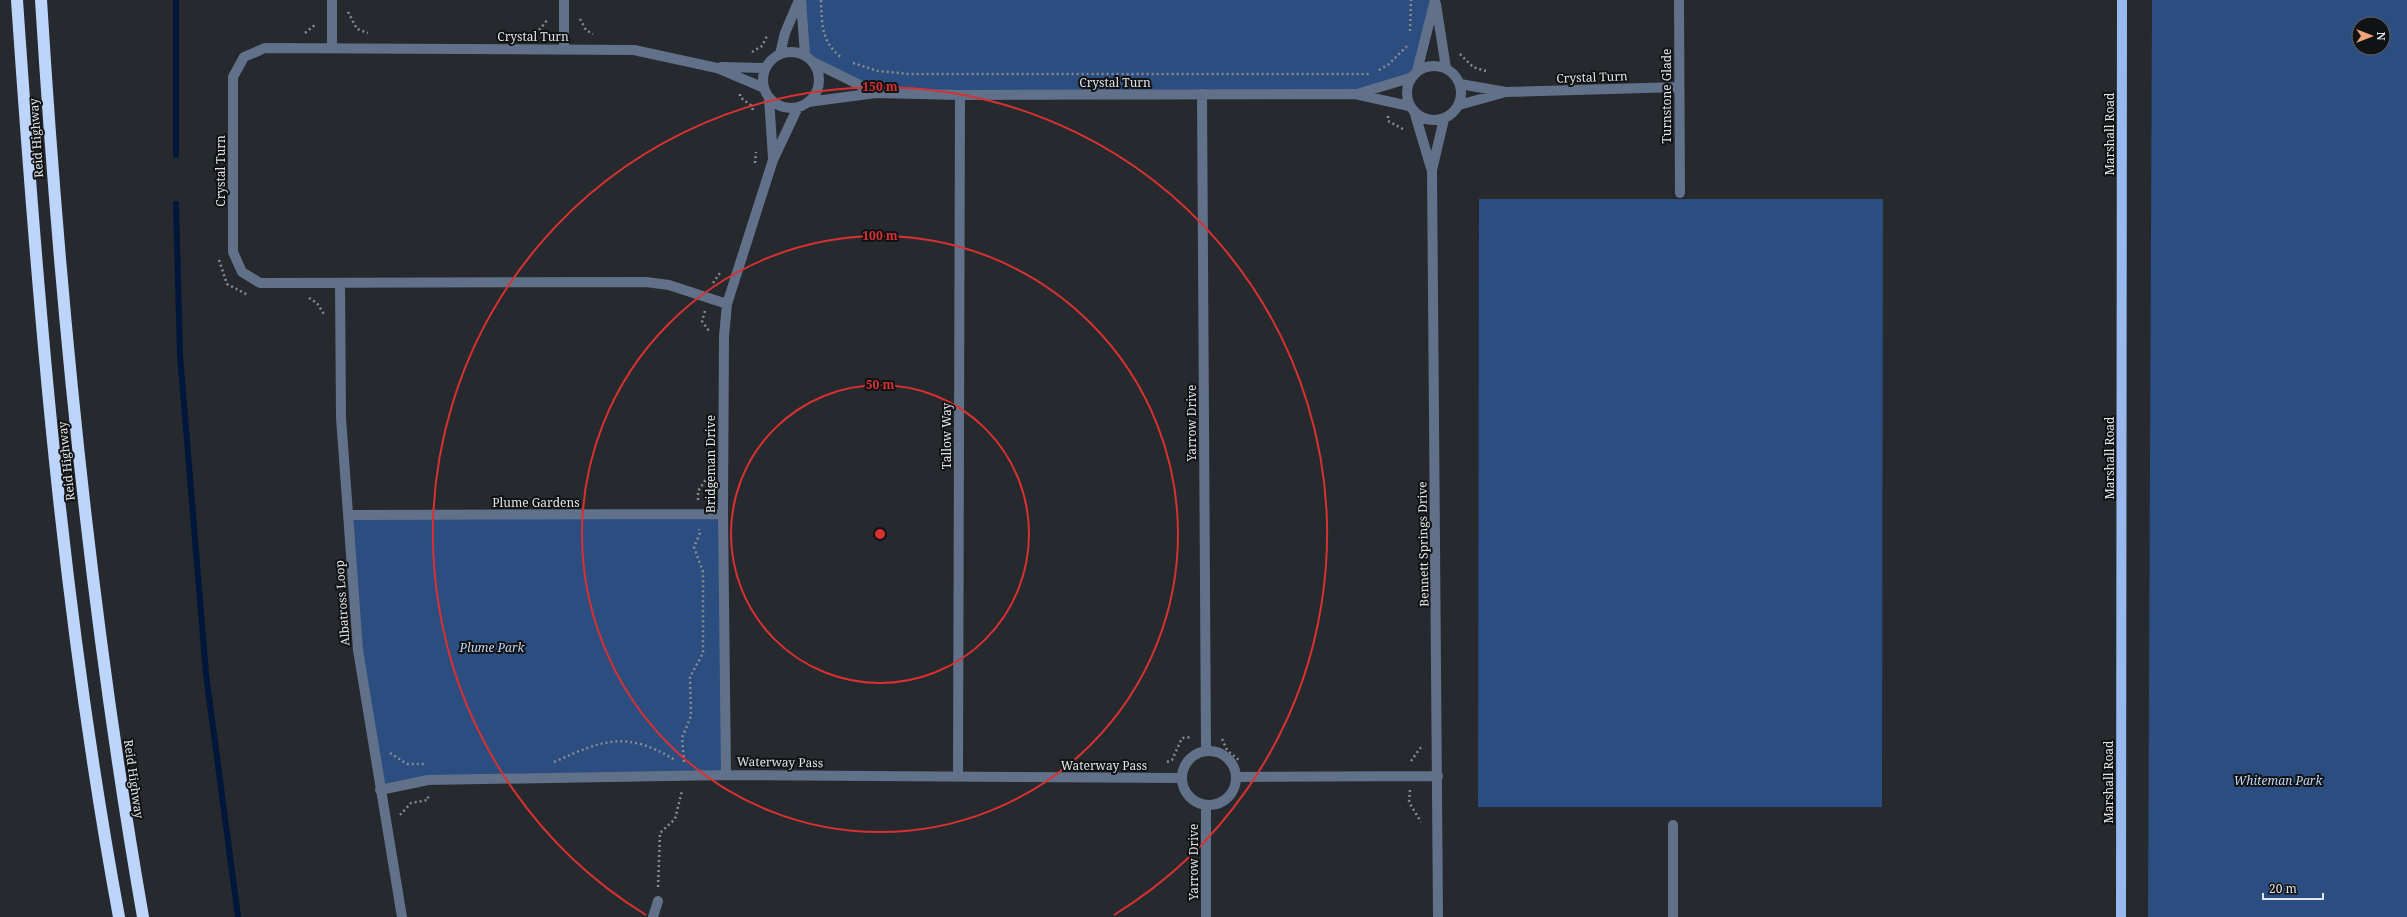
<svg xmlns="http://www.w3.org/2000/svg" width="2407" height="917" viewBox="0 0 2407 917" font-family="'Noto Serif',serif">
<rect width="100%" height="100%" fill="#26292e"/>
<path fill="#2c4d7f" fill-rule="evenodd" d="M801,0H1435L1417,71L1410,78L1355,94L876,93L813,62L805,55Z
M2152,0H2407V917H2148ZM2359,24H2383V48H2359Z
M1479,199H1883L1882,807H1478Z
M723,514L726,775L428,780L380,790L374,756L348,515Z"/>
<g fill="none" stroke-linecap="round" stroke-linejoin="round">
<path stroke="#01163b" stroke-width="6" d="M176,0V155
M176,204L180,355L206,674L238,917"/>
<path stroke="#898b8f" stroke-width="2.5" stroke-dasharray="2 3" stroke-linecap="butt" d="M821,0C822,24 821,42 842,58
M348,12L357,29L368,33
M580,19L586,30L593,34
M1410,31L1411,0
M305,33L316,24
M536,34L548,19
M752,52L762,46L767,36
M1460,54L1473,67L1489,72
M853,63L878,71L909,74H1369
M1379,70L1389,64L1407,46
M740,94V97L752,106L753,111
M1388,116V121L1403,129
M755,163L756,152
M219,260L227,284L248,295
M713,283L720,273
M309,298L317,303L325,316
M705,311L702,321L709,331
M698,500V491L707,478
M1222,739L1227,750L1240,761
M390,753L407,764H424
M1411,761L1421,747
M554,762C603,740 626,730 675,760
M684,762L682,738L691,716L690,677L703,653V572L694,547L700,533L699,529
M1167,762L1172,760L1182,738L1191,737
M1410,790L1409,802L1421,822
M400,815L411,803L428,800V795
M658,887L660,833L675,819L682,791"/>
<path stroke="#61718a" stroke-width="10" d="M332,0V48
M564,0V50
M801,0L805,55
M1679,0L1680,193
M1436,4L1446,68
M763 80a28 28 0 1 1 56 0a28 28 0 1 1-56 0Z
M780,54L785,33L799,0
M813,62L876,93
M1407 93a27 27 0 1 1 54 0a27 27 0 1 1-54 0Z
M721,67L765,68
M1417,71L1435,0
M1460,84L1506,92L1679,87
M1202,94L1206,751
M1357,94L1410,78
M769,98L773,158
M808,102L876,93L960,95L1355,94L1409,106
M1459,105L1502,93
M1415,114L1431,168
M340,283L341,418L358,650L402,917
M727,304L669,285L646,282L260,283L242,272L233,252V77L244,57L265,48L634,50L717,68L764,88
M348,515L723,514
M1182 778a27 27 0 1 1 54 0a27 27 0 1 1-54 0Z
M726,775L723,514L724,336L727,304L773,160L798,107
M958,777L960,95
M1236,777L1438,776
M380,790L428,780L726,775L1181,778
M1206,806V917
M1673,825V917
M653,917L658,901
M1438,917L1432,170L1444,119"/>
<path stroke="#98b9ed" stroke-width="10" d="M2121,917L2122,0"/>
<path stroke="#bdd5fb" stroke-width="12" d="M17,0C38,307 63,614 119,917
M41,0C60,307 90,614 143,917"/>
</g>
<g fill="none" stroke="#d73132" stroke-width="2">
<circle cx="880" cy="534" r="149"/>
<circle cx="880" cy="534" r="298"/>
<path d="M646 915A447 447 0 1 1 1114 915"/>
</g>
<g text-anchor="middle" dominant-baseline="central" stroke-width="4" stroke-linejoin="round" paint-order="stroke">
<g font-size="12" fill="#e1e3e6" stroke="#111214">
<text x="533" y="36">Crystal Turn</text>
<text transform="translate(1592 77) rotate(-2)">Crystal Turn</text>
<text x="1115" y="82">Crystal Turn</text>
<text transform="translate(1666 96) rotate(-90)">Turnstone Glade</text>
<text transform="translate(2109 134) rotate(-90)">Marshall Road</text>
<text transform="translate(36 138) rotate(-94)">Reid Highway</text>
<text transform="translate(220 171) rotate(-90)">Crystal Turn</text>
<text transform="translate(1191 423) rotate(-90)">Yarrow Drive</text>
<text transform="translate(946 436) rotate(-90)">Tallow Way</text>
<text transform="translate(2109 458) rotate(-90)">Marshall Road</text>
<text transform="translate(66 461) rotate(-96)">Reid Highway</text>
<text transform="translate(710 464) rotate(-90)">Bridgeman Drive</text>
<text x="536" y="502">Plume Gardens</text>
<text transform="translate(1423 544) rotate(-91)">Bennett Springs Drive</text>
<text transform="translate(342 603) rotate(-94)">Albatross Loop</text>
<text transform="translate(780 762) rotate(1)">Waterway Pass</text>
<text x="1104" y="765">Waterway Pass</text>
<text transform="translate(134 779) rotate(82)">Reid Highway</text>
<text transform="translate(2108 782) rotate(-90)">Marshall Road</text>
<text transform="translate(1193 862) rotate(-90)">Yarrow Drive</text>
</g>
<g font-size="12" font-style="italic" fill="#c0d6f6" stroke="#111214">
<text x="492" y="647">Plume Park</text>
<text x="2278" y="780">Whiteman Park</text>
</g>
</g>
<circle cx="880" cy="534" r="6" fill="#d73132" stroke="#111214" stroke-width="2"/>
<g font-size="12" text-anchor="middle" font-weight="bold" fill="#d73132" stroke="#111214" stroke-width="4" stroke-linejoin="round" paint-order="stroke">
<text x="880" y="91">150 m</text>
<text x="880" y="240">100 m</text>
<text x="880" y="389">50 m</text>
</g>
<g transform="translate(2371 36) rotate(90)"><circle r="19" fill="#111214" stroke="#646668"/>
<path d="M0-3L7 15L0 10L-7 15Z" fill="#f0a279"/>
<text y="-6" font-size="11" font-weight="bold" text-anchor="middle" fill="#e1e3e6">N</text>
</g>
<path d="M2263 893v6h60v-6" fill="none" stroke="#e1e3e6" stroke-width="2"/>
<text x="2269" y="893" font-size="12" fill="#e1e3e6" stroke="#111214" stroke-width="3" paint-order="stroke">20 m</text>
</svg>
